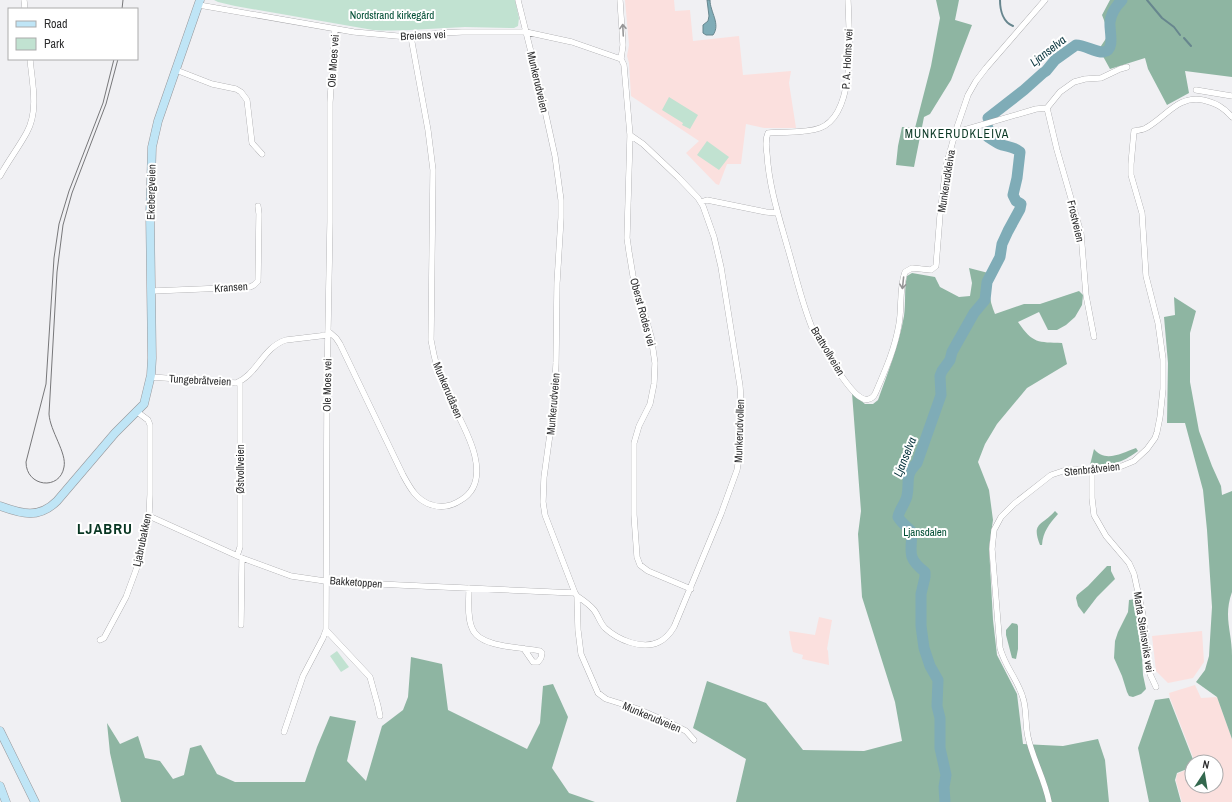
<svg xmlns="http://www.w3.org/2000/svg" width="1232" height="802" viewBox="0 0 1232 802" font-family="'Archivo Narrow',sans-serif">
<rect width="100%" height="100%" fill="#f0f0f3"/>
<path fill="#fbe0de" d="M625,0H674L675,11L690,10L693,41L739,36L743,75L791,71L789,83L796,128H764L746,124L741,164H727L719,185L716,184L686,153L699,141L631,96L629,63L627,56L629,45Z
M819,617L832,620L827,649L828,651L829,665L802,659L803,655L793,652L791,644L789,631L815,635Z
M1202,631L1204,662L1193,678L1168,683L1156,671L1152,636Z
M1195,685L1201,698L1217,697L1232,739V802H1182L1176,781L1177,774L1192,767V786H1216V762H1195L1170,698L1169,693Z"/>
<path fill="#c1e2d1" d="M214,0H515L519,18L518,26L514,28C498,28 481,27 465,27C434,28 404,32 373,30L235,6L218,2Z
M669,97L698,115L690,129L682,125L683,123L662,110Z
M707,141L729,157L719,170L697,155Z
M337,651L349,667L341,672L330,656Z"/>
<path fill="#8eb5a2" d="M936,0H959L955,20L972,25L951,80L930,114L924,117L914,167L896,165L898,146L902,127L915,128L931,66L940,18Z
M1110,0H1232V77L1185,71L1189,93L1167,105L1148,69L1145,58L1110,69L1099,49L1107,37V28L1102,15Z
M969,268L996,275C987,289 989,299 995,314L1024,304H1040L1079,291L1083,295L1082,305L1075,317L1066,325L1057,330H1048L1039,312L1018,322C1033,344 1038,342 1062,343L1067,364L1027,388L997,424L985,444L978,462L989,490L993,520L989,547L993,620L997,655L1017,694L1023,744L1063,746L1098,739L1105,760L1109,802H736L746,759L693,728L707,681L766,703L803,750L864,751L902,741L895,702L862,597L858,534L861,511L852,393L865,404H873L878,400C888,372 899,345 904,316C906,303 904,289 907,276L912,273L935,277L940,287L959,297L970,296L972,283Z
M1174,297L1196,311L1190,333V382L1199,431L1212,466L1221,486L1222,495L1232,491V592C1223,617 1232,631 1232,656C1232,684 1232,711 1232,739L1217,697L1196,682L1205,670L1209,656L1212,607L1207,530L1203,490L1185,423H1167L1168,363L1164,317L1175,315Z
M1136,448L1138,451C1121,464 1111,465 1090,465L1094,449C1105,463 1122,453 1136,448Z
M1055,511L1058,514C1049,524 1043,532 1042,545H1040C1031,522 1042,526 1055,511Z
M1107,566H1111V571L1115,579L1097,597L1084,614L1078,606L1076,598L1077,595L1088,586Z
M1135,599L1141,637L1143,675L1146,689L1141,694L1133,697L1129,696L1127,692L1122,676L1114,658L1115,641L1118,632L1128,612L1129,600Z
M1012,623L1017,624L1018,626V649L1016,659L1012,658L1006,635V630Z
M411,657L442,664L448,710L527,749L540,723L543,686L553,684L568,717L552,768L569,793L595,802H121L110,753L107,723L120,744L138,736L145,758L160,761L173,779L184,775L190,748L201,745L217,774L235,782H305L317,747L330,716L356,721L347,761L366,781L382,726L403,710L408,697Z
M1169,698L1194,762H1192V767L1177,773L1175,780L1181,802H1149L1138,748L1155,700Z"/>
<path fill="#7facb7" stroke="#67868e" d="M707,0H710C710,12 721,24 713,35H706L703,33V25L708,21L709,16Z"/>
<g fill="none" stroke-linecap="round" stroke-linejoin="round">
<path stroke="#67868e" stroke-width="2" d="M1000,0C1000,10 1003,22 1013,26
M1147,0L1162,18L1174,27L1180,35
M1184,38L1191,46"/>
<path stroke="#7facb7" stroke-width="11" d="M988,118L1024,90L1043,73L1046,71L1055,60L1076,45C1085,45 1094,52 1103,52C1116,51 1109,30 1110,22C1111,13 1116,6 1122,0
M945,802L944,787L946,775L940,748V718L937,706L938,680L930,666L924,648L921,626V594L925,577V572C907,558 911,553 912,532C907,526 902,524 898,517C899,510 905,504 907,496C910,481 904,476 917,463L941,395L940,376L942,371L950,360L952,352L974,313L985,300L987,282L1000,257L1002,244L1008,231L1020,209L1021,204L1016,201L1013,195L1017,178L1020,152C1015,147 1009,147 1002,145C997,143 993,140 988,137V128"/>
<defs>
<path id="street" d="M24,0L25,9
M518,0L540,88L555,156L561,200V218L557,283L556,363L554,405L544,477L543,502L545,515L575,593L577,596L578,630L581,654L598,693L606,699L638,709L670,723L686,731L694,740
M620,0L623,45L621,59L624,65L630,135L627,238L629,252L633,276L651,336L655,363L654,384L650,404L639,426L634,443V515L637,557L640,565L648,571L691,589
M848,0C849,32 857,114 820,128C804,134 785,131 768,133C765,140 766,147 767,154C769,187 779,217 788,249C796,276 802,304 813,330C820,344 848,390 860,397C865,401 872,400 875,394C885,371 895,349 899,324C902,308 899,288 905,272L912,268L931,270L936,266L940,215L946,166L956,130L968,95L976,81L986,68L1045,0
M199,5L354,32L397,36L411,37L439,33L462,32H526L572,42L621,59
M176,70L212,84L236,89L241,92L247,100L252,143L262,154
M1196,90L1232,96
M1047,108L1057,150L1081,233L1086,295L1094,337
M956,130H964L1036,109L1047,108L1060,92L1074,82L1085,79L1101,78L1120,69L1127,67
M0,176C8,161 19,147 27,132C39,110 32,82 30,59
M701,202L707,200L766,212L777,213
M152,291L250,287L254,285L258,281L259,214L258,206
M328,331L336,338L340,344L403,475C410,488 417,501 432,505C442,508 452,506 461,500C499,477 458,417 445,390C438,374 434,357 431,340L433,170L428,130L411,37
M151,377L236,383C257,375 263,347 286,340L328,335
M1092,470V498L1094,515L1106,536L1129,563L1134,574L1143,615L1149,668L1150,674L1156,687
M149,516L242,558L291,576L325,581L399,585L575,593
M237,556L240,547V381
M469,588C469,601 467,617 472,628C479,648 522,647 540,651L542,653L541,658L538,662H533L524,649
M577,596C583,600 589,604 594,610C598,615 600,623 605,628C618,640 642,650 659,642C665,639 671,632 674,627L721,514L737,470L740,452L742,419L740,386L721,267L714,237L703,206L698,198L678,177L643,144L630,135
M241,625L242,558
M326,630L370,677L378,706L380,716
M100,640L104,638L126,597L136,570L146,535L149,516L150,495V425L148,420L136,411
M284,732L303,676L323,638L326,630L327,383L330,222V102L335,29
M1049,802C1045,780 1033,760 1028,737C1025,724 1027,710 1023,698C1018,680 1005,667 1000,648L992,549L994,530L1001,517L1014,504L1051,475L1063,471L1072,469L1102,470L1117,468L1134,461L1147,449L1155,438L1157,432L1160,417L1163,389V359L1158,323L1146,276L1142,213L1131,175V164L1134,131C1138,130 1143,130 1146,128C1166,117 1178,95 1203,100C1216,103 1223,107 1232,117"/>
<path id="secondary" d="M0,506C22,514 39,519 57,501L115,433L144,404L151,375L152,358L150,214L152,147L158,121L200,0
M0,731L35,802
M0,786L6,802"/>
</defs>
<use href="#street" stroke="#97979a" stroke-width="6"/>
<use href="#secondary" stroke="#97979a" stroke-width="9"/>
<use href="#street" stroke="#fff" stroke-width="5.5"/>
<use href="#secondary" stroke="#bfe5f6" stroke-width="8"/>
<path stroke="#777779" stroke-width="1" d="M122,9L123,0
M114,59L103,103L69,191L59,224L54,258L46,384L26,462C26,487 60,491 64,467C67,453 50,431 49,414L57,272L63,225L72,193L106,104L118,59"/>
</g>
<defs><path id="oneway-shaft" d="M-6 0H5M1.5-3L5.5 0L1.5 3" fill="none" stroke-width="1.6" stroke-linecap="round" stroke-linejoin="round"/></defs>
<g stroke="#969697">
<use href="#oneway-shaft" transform="translate(623 30) rotate(-93)"/>
<use href="#oneway-shaft" transform="translate(903 283) rotate(96)"/>
</g>
<g text-anchor="middle" dominant-baseline="central" stroke-width="4" stroke-linejoin="round" paint-order="stroke">
<g font-size="11" fill="#014e34" stroke="#fff">
<text x="392" y="15">Nordstrand kirkegård</text>
<text x="925" y="532">Ljansdalen</text>
</g>
<g font-size="11" fill="#2e2e2f" stroke="#fff">
<text transform="translate(423 35) rotate(-3)">Breiens vei</text>
<text transform="translate(847 59) rotate(-87)">P. A. Holms vei</text>
<text transform="translate(333 61) rotate(-86)">Ole Moes vei</text>
<text transform="translate(538 82) rotate(77)">Munkerudveien</text>
<text transform="translate(946 181) rotate(-81)">Munkerudkleiva</text>
<text transform="translate(151 192) rotate(-89)">Ekebergveien</text>
<text transform="translate(1076 221) rotate(77)">Frostveien</text>
<text transform="translate(231 287) rotate(-4)">Kransen</text>
<text transform="translate(643 312) rotate(75)">Oberst Rodes vei</text>
<text transform="translate(828 351) rotate(59)">Brattvollveien</text>
<text transform="translate(200 380) rotate(3)">Tungebråtveien</text>
<text transform="translate(327 385) rotate(-89)">Ole Moes vei</text>
<text transform="translate(448 390) rotate(67)">Munkerudåsen</text>
<text transform="translate(553 404) rotate(-85)">Munkerudveien</text>
<text transform="translate(739 431) rotate(-88)">Munkerudvollen</text>
<text transform="translate(240 469) rotate(-90)">Østvollveien</text>
<text transform="translate(1092 469) rotate(-6)">Stenbråtveien</text>
<text transform="translate(142 540) rotate(-78)">Ljabrubakken</text>
<text transform="translate(356 582) rotate(4)">Bakketoppen</text>
<text transform="translate(1144 632) rotate(81)">Marta Steinsviks vei</text>
<text transform="translate(652 717) rotate(23)">Munkerudveien</text>
</g>
<g font-size="12" font-style="italic" fill="#09353e" stroke="#fff">
<text transform="translate(1048 51) rotate(-38)">Ljanselva</text>
<text transform="translate(905 457) rotate(-68)">Ljanselva</text>
</g>
<g font-size="12" letter-spacing="1" fill="#083622" stroke="#fff">
<text x="957" y="134">MUNKERUDKLEIVA</text>
</g>
<g font-size="15" font-weight="bold" letter-spacing="1" fill="#083622" stroke="#fff">
<text x="105" y="528">LJABRU</text>
</g>
</g>
<rect x="8" y="8" width="130" height="52" fill="#ffffff" stroke="#ababac"/>
<rect x="16" y="21" width="20" height="6" fill="#bfe5f6" stroke="#ababac"/>
<text x="44" y="28" font-size="12" fill="#2e2e2f">Road</text>
<rect x="16" y="38" width="20" height="12" fill="#c1e2d1" stroke="#ababac"/>
<text x="44" y="48" font-size="12" fill="#2e2e2f">Park</text>
<g transform="translate(1204 774) rotate(12)"><circle r="19" fill="#ffffff" stroke="#ababac"/>
<path d="M0-3L7 15L0 10L-7 15Z" fill="#33684e"/>
<text y="-6" font-size="11" font-weight="bold" text-anchor="middle" fill="#2e2e2f">N</text>
</g>
</svg>
